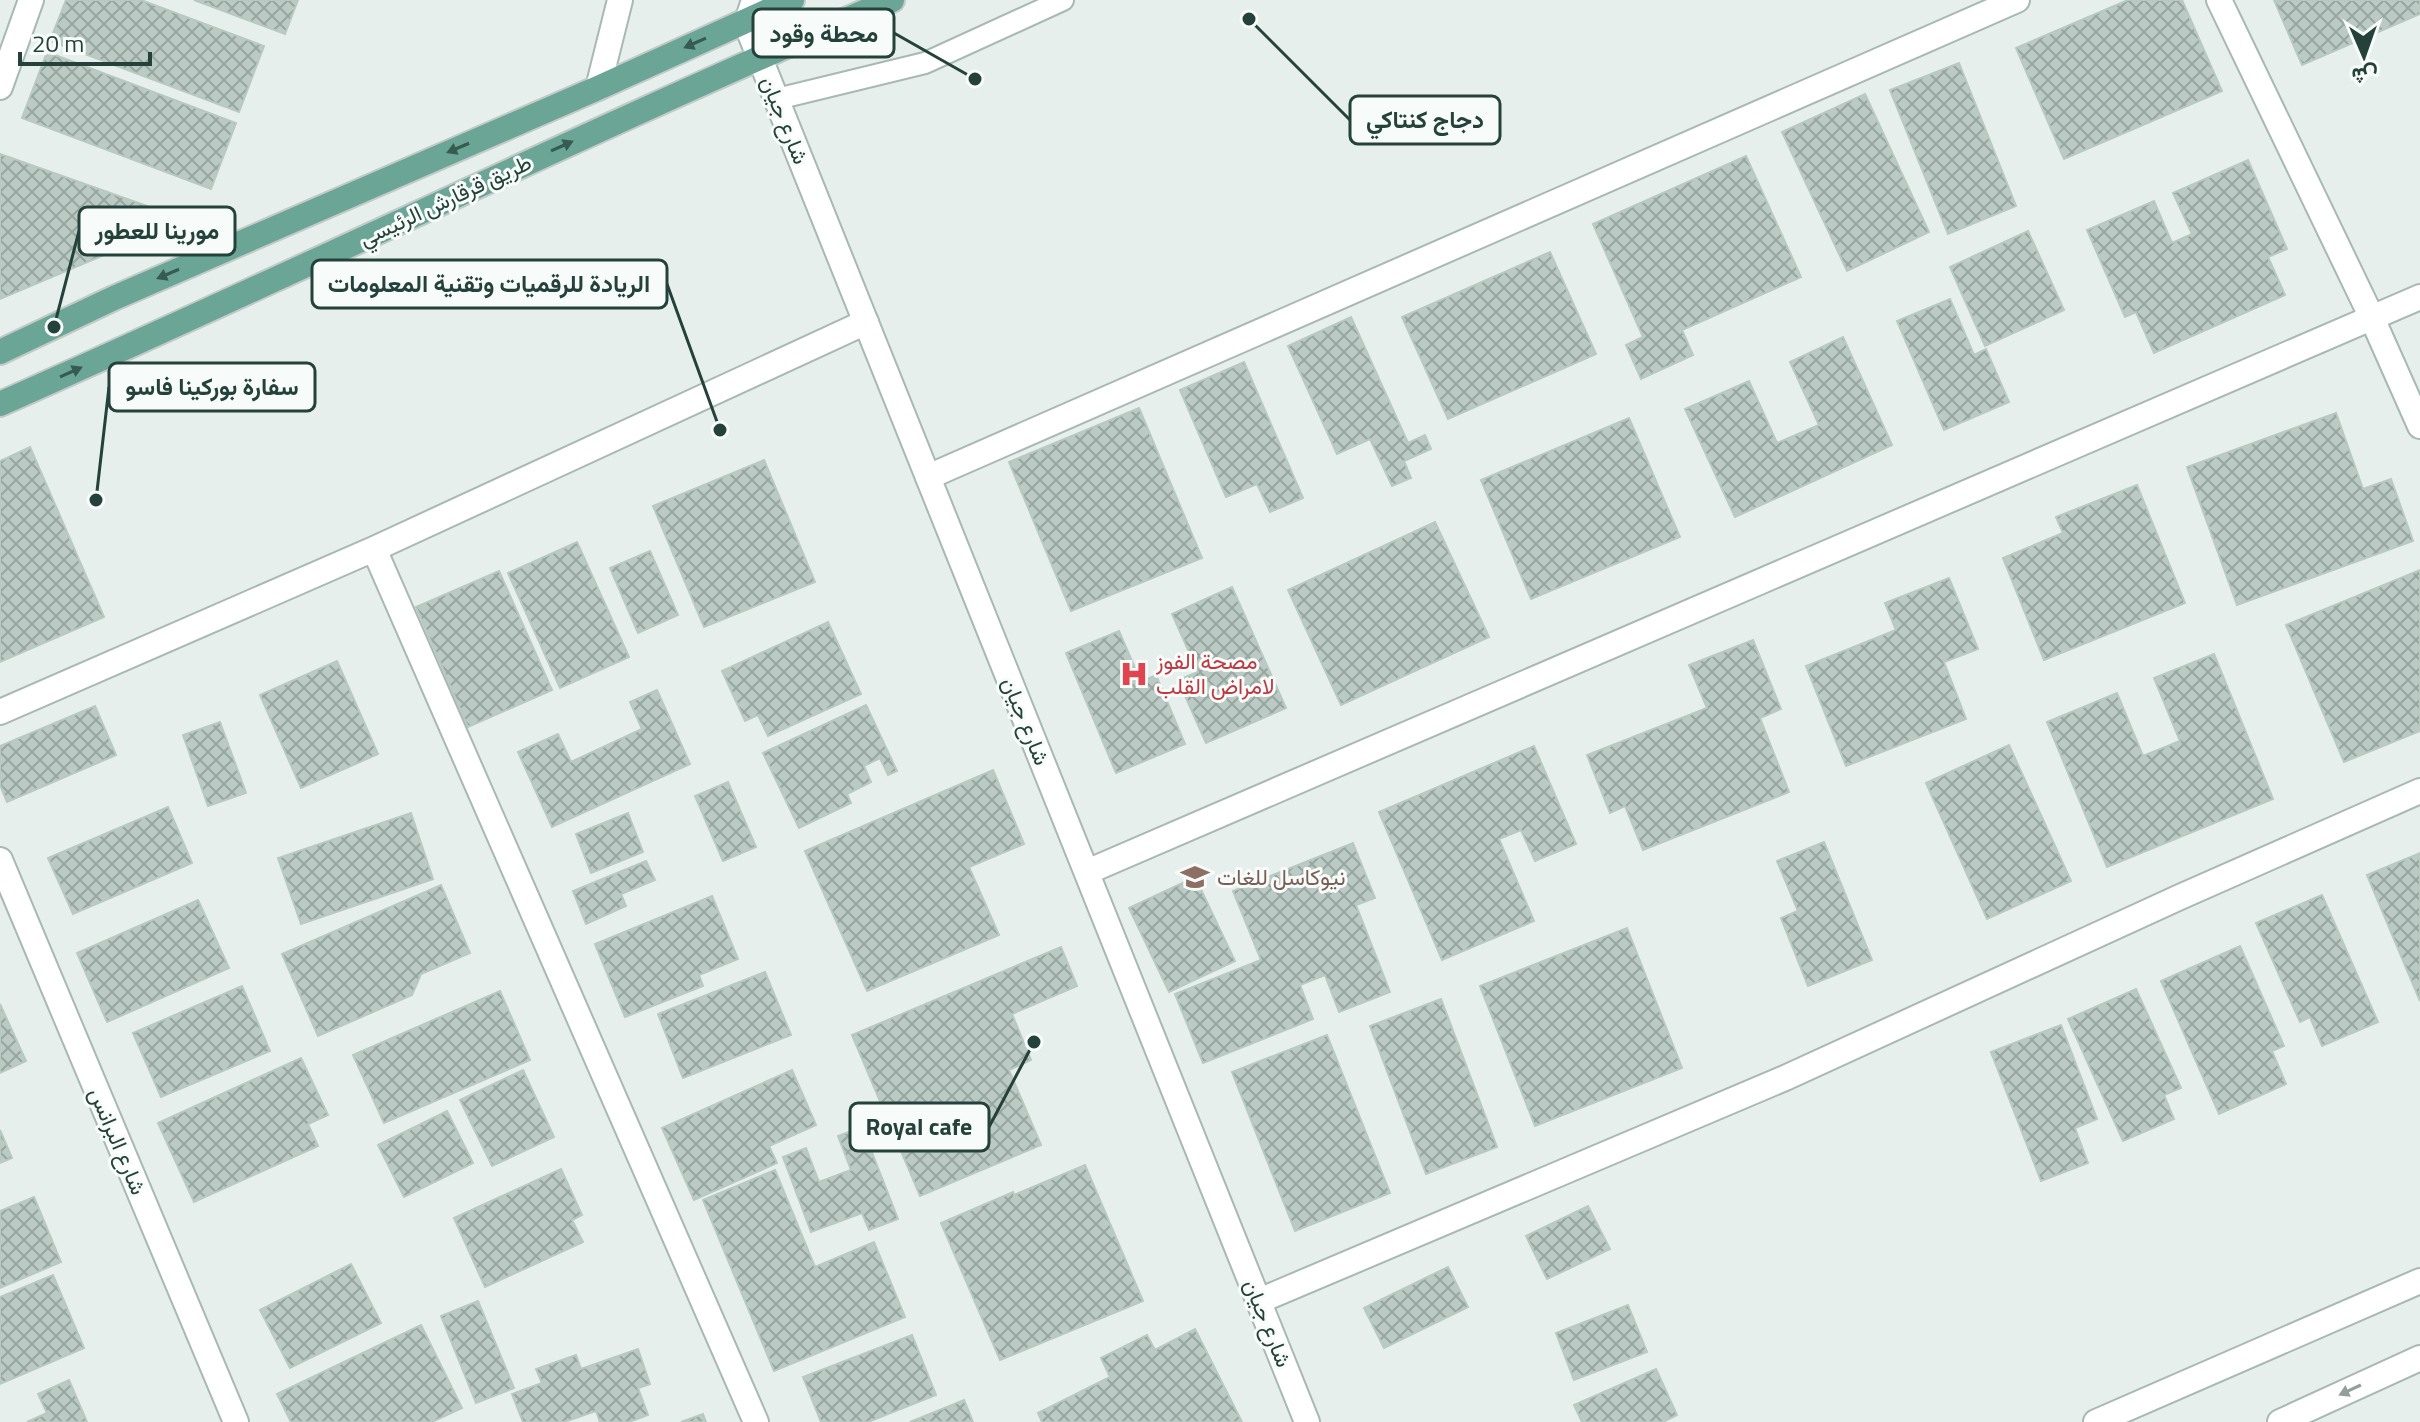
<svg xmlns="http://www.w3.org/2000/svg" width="2420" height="1422" viewBox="0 0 2420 1422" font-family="'Titillium Web',Vazirmatn,sans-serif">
<defs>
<pattern id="building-cross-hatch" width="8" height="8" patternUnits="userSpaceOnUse" patternTransform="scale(2)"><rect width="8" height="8" fill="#bbcac4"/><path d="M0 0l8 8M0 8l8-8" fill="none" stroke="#98a6a0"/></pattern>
</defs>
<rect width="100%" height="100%" fill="#e6efeb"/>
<path fill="url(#building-cross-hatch)" stroke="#b8c9c2" stroke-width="2" d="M66,0H141L264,46L239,112L50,41Z
M194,0H298L285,34Z
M2128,0H2182L2222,91L2064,159L2016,48Z
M2274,0H2420V14L2302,65Z
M47,52L236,123L211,189L22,118Z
M1959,63L2016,206L1948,234L1890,90Z
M1865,94L1929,232L1847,271L1782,132Z
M0,154L187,220L0,299Z
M1746,156L1801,277L1682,330L1693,355L1641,379L1626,345L1643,337L1593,224Z
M2248,160L2287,249L2268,257L2285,295L2154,353L2136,312L2125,317L2087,230L2154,201L2172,243L2192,234L2173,193Z
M2028,231L2064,310L1985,346L1950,267Z
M1550,252L1596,354L1448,419L1402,317Z
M1950,299L1974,355L1986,349L2009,402L1944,430L1897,321Z
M1351,317L1408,443L1425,435L1431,449L1404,461L1411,478L1392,486L1370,439L1337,454L1288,346Z
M1843,337L1892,445L1735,517L1685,409L1749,381L1777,443L1819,425L1790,362Z
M1244,362L1303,498L1270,512L1257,484L1226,497L1180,390Z
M1139,408L1202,558L1071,611L1009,462Z
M2336,413L2363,489L2391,479L2413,541L2237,605L2187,467Z
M1629,418L1680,537L1531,599L1481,480Z
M30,447L104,617L0,662V461Z
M764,460L815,582L704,627L653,506Z
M2137,485L2185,603L2044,660L2003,558L2063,533L2056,517Z
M1435,522L1489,637L1341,705L1288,590Z
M577,542L629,657L560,688L508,573Z
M650,551L678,615L638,633L610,568Z
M2420,570V731L2344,762L2286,625Z
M499,571L552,690L468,727L416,607Z
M1949,578L1978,649L1944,662L1966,719L1846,766L1806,666L1896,630L1885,603Z
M1232,587L1286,708L1206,743L1178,680L1198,672L1172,614Z
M828,622L861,694L768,736L758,715L745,721L722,671Z
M1119,631L1141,682L1156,675L1185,744L1116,773L1066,653Z
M1753,640L1781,709L1760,718L1789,792L1643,850L1625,806L1610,813L1587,755L1707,708L1689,665Z
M2214,654L2273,799L2107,867L2047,722L2117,693L2143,756L2180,741L2154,678Z
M337,661L378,754L301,788L260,695Z
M657,690L690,764L552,827L518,752L558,734L571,762L642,729L630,702Z
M866,705L897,771L888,775L880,758L864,766L871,782L847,794L851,803L799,828L763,753Z
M95,706L116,755L7,802L0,785V746Z
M220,722L246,793L208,806L183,735Z
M2009,745L2071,881L1987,919L1926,783Z
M1534,746L1576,844L1535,861L1521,830L1499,839L1534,921L1442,960L1379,812Z
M993,770L1024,844L969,867L999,935L867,991L805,851Z
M728,782L756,847L723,861L695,796Z
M168,807L192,863L73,914L48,858Z
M411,813L433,879L301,924L278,858Z
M628,813L643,852L591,873L576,834Z
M1824,842L1872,960L1808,986L1781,918L1798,911L1777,861Z
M1353,843L1375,898L1356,905L1390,992L1339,1012L1325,975L1300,985L1313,1019L1203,1063L1175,994L1261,960L1233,891Z
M2420,853V1001L2367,875Z
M646,861L655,880L621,894L626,906L586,924L573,891Z
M1195,877L1235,961L1169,992L1129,908Z
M441,885L470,953L421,974L412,995L318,1036L282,954Z
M2322,895L2378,1022L2322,1046L2310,1017L2300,1022L2256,923Z
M712,896L738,959L699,975L703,986L625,1017L595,944Z
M198,900L229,968L107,1022L77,953Z
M1627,928L1682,1068L1535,1126L1480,986Z
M2240,946L2284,1046L2272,1051L2286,1084L2219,1114L2161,981Z
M1061,947L1077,986L1012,1014L1031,1060L1009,1070L1041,1145L920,1196L852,1035Z
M765,972L791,1035L683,1078L658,1014Z
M242,986L270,1051L161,1097L133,1033Z
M2136,989L2181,1088L2164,1095L2174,1119L2123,1141L2068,1019Z
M500,991L530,1060L384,1123L353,1055Z
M1441,999L1497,1147L1426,1174L1370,1026Z
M0,1004L26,1061L0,1073Z
M2061,1025L2097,1119L2075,1128L2088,1163L2041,1181L1991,1052Z
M1327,1035L1390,1193L1295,1231L1232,1072Z
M301,1058L328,1115L308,1124L318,1146L194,1202L158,1123Z
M523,1070L554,1137L492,1166L460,1100Z
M792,1070L816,1125L769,1146L777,1163L694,1200L662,1128Z
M447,1111L473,1163L404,1197L378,1145Z
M862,1127L898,1219L869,1230L862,1213L811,1232L783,1157L806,1148L819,1182L851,1170L838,1136Z
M0,1130L12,1158L0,1163Z
M1085,1165L1143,1301L1000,1360L941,1223L1013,1192L1014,1195Z
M561,1169L582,1215L572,1220L583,1242L485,1287L454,1218Z
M775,1170L815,1267L874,1242L905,1317L774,1371L703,1200Z
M34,1197L61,1262L0,1288V1211Z
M1588,1206L1610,1249L1547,1279L1526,1236Z
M351,1264L381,1323L290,1368L260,1310Z
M1448,1267L1468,1307L1384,1348L1364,1308Z
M53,1275L84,1348L0,1384V1297Z
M478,1301L514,1388L476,1403L441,1316Z
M1628,1305L1647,1352L1574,1380L1556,1333Z
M421,1325L462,1408L432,1422H291L277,1394Z
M1195,1329L1242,1422H1042L1038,1413L1110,1377L1101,1358L1147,1335L1155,1350Z
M912,1335L936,1395L868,1422H821L803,1377Z
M638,1349L650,1384L638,1388L648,1415L629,1422H600L596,1411L564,1422H523L512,1394L542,1383L536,1369L576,1355L581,1369Z
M1656,1369L1677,1415L1663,1422H1582L1574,1405Z
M69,1380L87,1422H27L47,1413L38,1394Z
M964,1400L973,1422H910Z
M703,1414L706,1422H681Z"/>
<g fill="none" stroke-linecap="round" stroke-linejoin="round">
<defs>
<path id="service" d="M745,21L752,0
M777,99L925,63L1063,0"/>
<path id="minor" d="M2219,0L2372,318L2420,426
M0,87L31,0
M598,88L620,0
M928,477L2017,0
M374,549L756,1422
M0,712L374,549L866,322
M0,860L236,1422
M1087,872L2420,297
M1259,1301L1785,1078L2180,897L2420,791
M2096,1422L2420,1281"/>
<path id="tertiary" d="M745,21L1307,1422
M2280,1422L2420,1358"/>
<path id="primary" d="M0,352L114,298L598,88L792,0
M0,404C298,272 592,129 892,0"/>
</defs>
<use href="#service" stroke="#a8b8b2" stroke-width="24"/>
<use href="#minor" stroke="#a8b8b2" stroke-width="28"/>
<use href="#tertiary" stroke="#a8b8b2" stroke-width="28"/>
<use href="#primary" stroke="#c2cac8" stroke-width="28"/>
<use href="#service" stroke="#fff" stroke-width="20"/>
<use href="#minor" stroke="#fff" stroke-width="24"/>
<use href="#tertiary" stroke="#fff" stroke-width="24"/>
<use href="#primary" stroke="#6aa596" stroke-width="24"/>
</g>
<defs><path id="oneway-solid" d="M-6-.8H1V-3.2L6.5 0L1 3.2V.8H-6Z" transform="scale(2)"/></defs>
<g fill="#365b51">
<use href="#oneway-solid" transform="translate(695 43) rotate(156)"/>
<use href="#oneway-solid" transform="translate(562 146) rotate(-24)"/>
<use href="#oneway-solid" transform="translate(458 148) rotate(157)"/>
<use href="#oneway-solid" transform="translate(168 274) rotate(157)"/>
<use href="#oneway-solid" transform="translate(71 372) rotate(-24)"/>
</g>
<use fill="#92a09c" href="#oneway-solid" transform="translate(2350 1390) rotate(155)"/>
<defs>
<symbol id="hospital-bare" viewBox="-9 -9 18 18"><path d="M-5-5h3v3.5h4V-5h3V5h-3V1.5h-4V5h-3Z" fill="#e0444e" stroke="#f7fbf9" stroke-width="2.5" paint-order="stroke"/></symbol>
<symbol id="school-bare" viewBox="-9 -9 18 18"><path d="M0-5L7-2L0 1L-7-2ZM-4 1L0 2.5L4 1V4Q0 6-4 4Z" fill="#8d6e63" stroke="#f7fbf9" stroke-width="2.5" paint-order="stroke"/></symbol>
</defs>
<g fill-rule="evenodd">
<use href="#hospital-bare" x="1114" y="654" width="40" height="40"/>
<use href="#school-bare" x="1175" y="857" width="40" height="40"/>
</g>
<g text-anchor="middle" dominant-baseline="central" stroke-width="6" stroke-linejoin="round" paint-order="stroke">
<g font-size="22" fill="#24423a" stroke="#f7fbf9">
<text transform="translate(785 120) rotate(68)">شارع جيان</text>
<text transform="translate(445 200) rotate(-25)">طريق قرقارش الرئيسي</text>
<text transform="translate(1026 721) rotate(68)">شارع جيان</text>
<text transform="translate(118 1141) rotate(67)">شارع البرانس</text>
<text transform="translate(1268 1323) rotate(68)">شارع جيان</text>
</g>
<g font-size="22" fill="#be3a42" stroke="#f7fbf9" text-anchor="start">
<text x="1156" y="661">مصحة الفوز<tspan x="1156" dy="25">لامراض القلب</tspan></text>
</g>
<g font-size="22" fill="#785e54" stroke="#f7fbf9" text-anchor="start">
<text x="1217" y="877">نيوكاسل للغات</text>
</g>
</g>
<path fill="none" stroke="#24423a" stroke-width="3" d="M975 79L894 33M1249 19L1350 120M54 327L79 231M720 430L667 284M96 500L109 387M1034 1042L989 1127"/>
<g fill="#24423a" stroke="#f7fbf9" stroke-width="3">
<circle cx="975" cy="79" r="8"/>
<circle cx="1249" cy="19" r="8"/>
<circle cx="54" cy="327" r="8"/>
<circle cx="720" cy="430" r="8"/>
<circle cx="96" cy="500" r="8"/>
<circle cx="1034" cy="1042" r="8"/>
</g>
<g fill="#f7fbf9" stroke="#24423a" stroke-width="3">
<rect x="753" y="9" width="141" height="48" rx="8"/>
<rect x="1350" y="96" width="150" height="48" rx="8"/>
<rect x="79" y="207" width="156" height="48" rx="8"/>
<rect x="312" y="260" width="355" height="48" rx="8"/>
<rect x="109" y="363" width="206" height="48" rx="8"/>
<rect x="850" y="1103" width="139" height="48" rx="8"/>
</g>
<g font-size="24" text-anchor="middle" font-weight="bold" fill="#24423a">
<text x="824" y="42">محطة وقود</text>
<text x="1425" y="128">دجاج كنتاكي</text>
<text x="157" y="239">مورينا للعطور</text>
<text x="489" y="292">الريادة للرقميات وتقنية المعلومات</text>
<text x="212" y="395">سفارة بوركينا فاسو</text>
<text x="919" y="1135">Royal cafe</text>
</g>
<g transform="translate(2364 56) rotate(178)" stroke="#f7fbf9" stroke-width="6" paint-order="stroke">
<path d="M0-6L14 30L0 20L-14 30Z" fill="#24423a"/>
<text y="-12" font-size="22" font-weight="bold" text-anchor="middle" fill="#24423a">ش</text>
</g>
<path d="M20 52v12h130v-12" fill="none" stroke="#24423a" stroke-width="4"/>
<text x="32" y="52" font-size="24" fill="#24423a" stroke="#f7fbf9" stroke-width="6" paint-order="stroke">20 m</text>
</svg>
